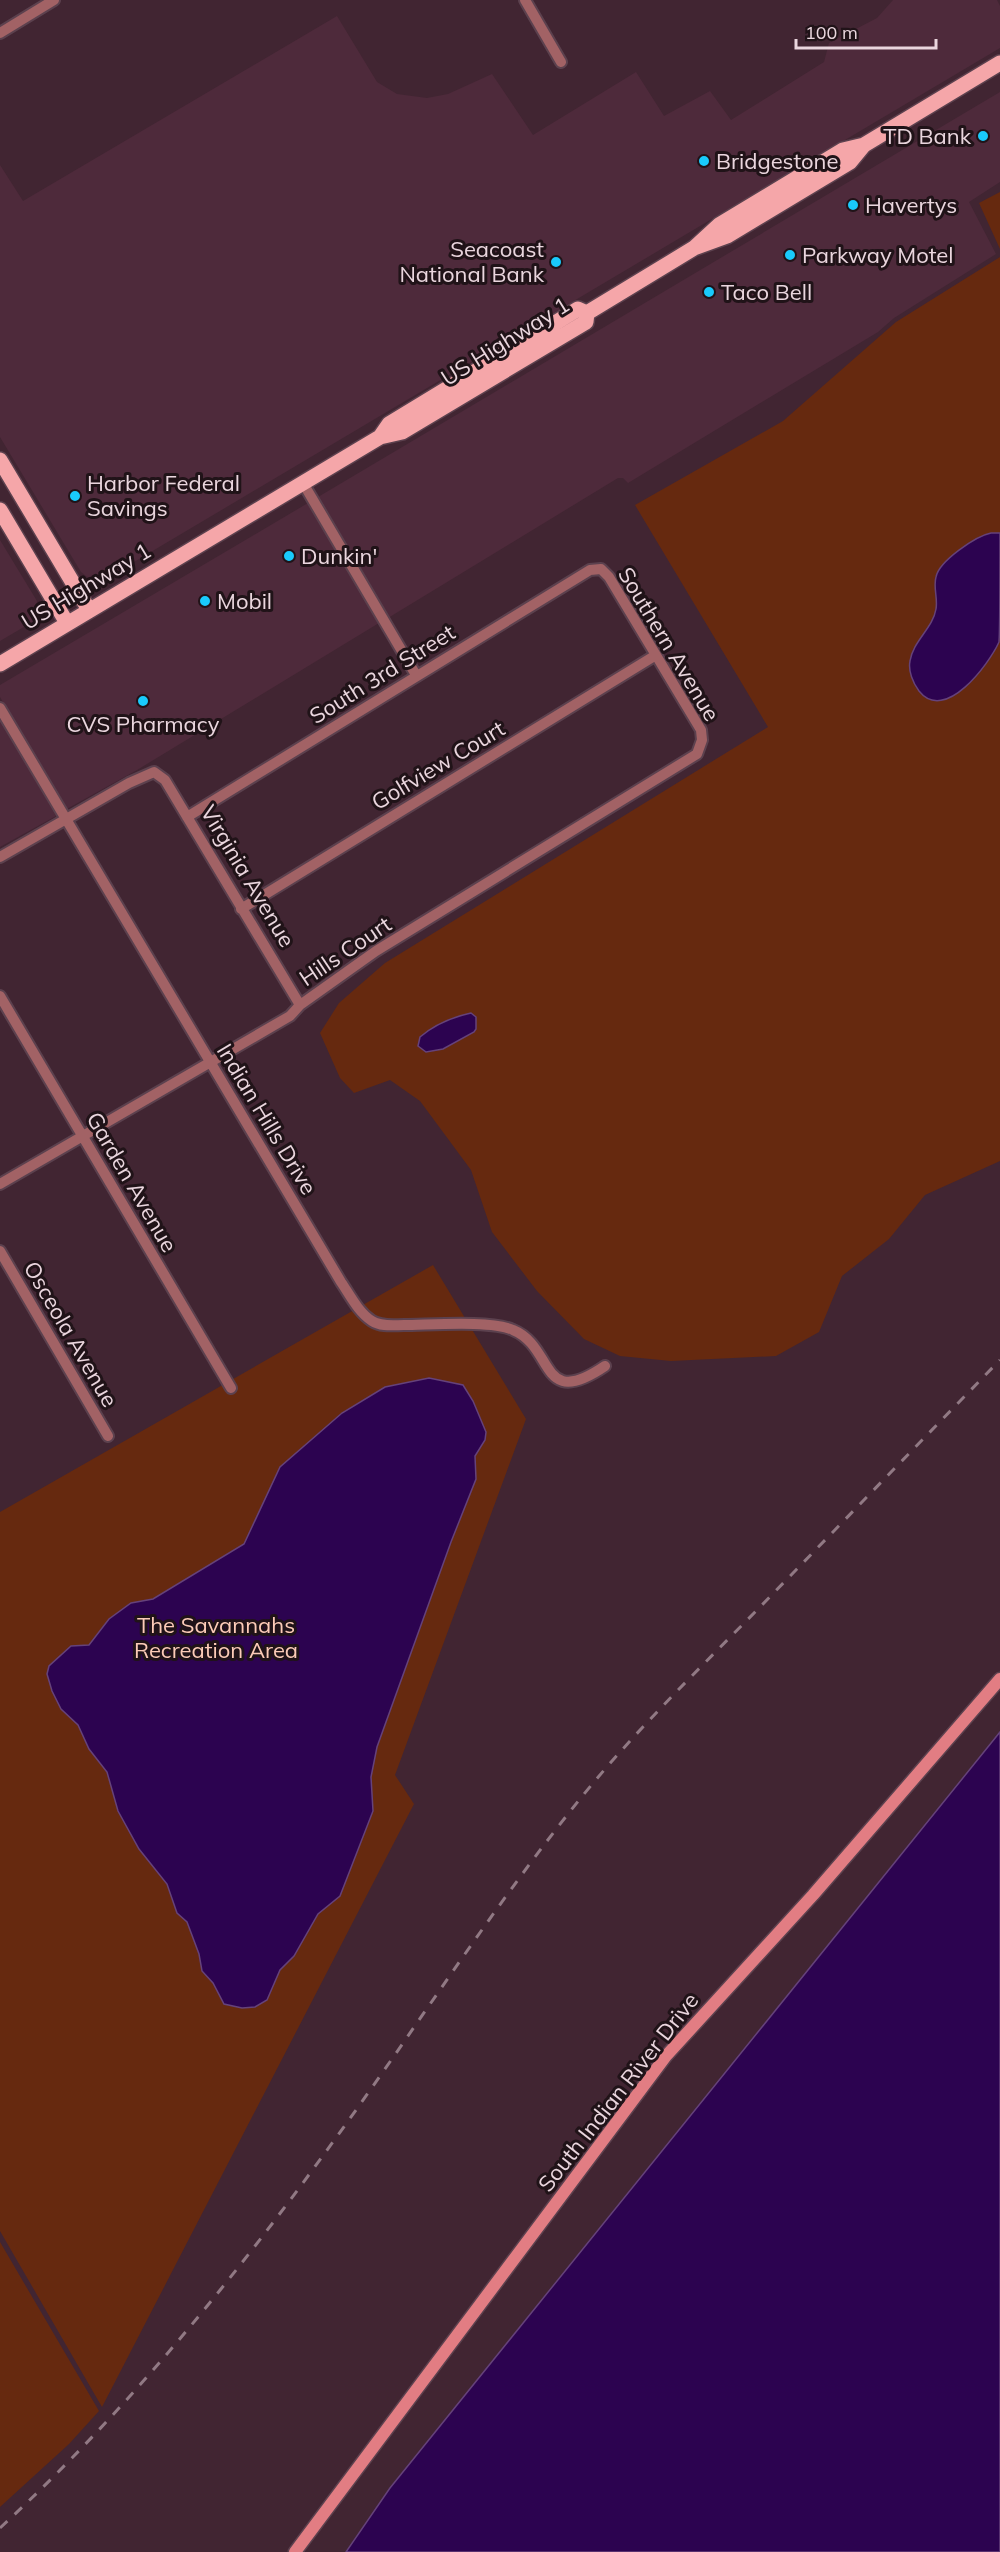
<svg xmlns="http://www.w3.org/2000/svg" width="1000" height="2552" viewBox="0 0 1000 2552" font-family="Mulish,sans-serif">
<rect width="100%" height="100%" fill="#412532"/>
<path fill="#4e2a3b" d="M893,0H997L1000,6V48L107,578L92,581L81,572L0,437V165L23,201L337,16L377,82L397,94L427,98L448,94L492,74L533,135L636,72L664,116L710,91L731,120L824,62L829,43L877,18Z
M1000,92V182L969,202L996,254L894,318L878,332L628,483L623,478H618L388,618L318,497Z
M308,503L379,623L137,770L65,810L0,697V685Z
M0,540L37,601L34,621L0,641Z
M0,719L56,816L0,847Z"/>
<path fill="#66290f" d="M1000,192V249L979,203Z
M1000,257V1161L925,1195L889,1239L842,1276L819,1332L776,1356L671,1361L620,1356L584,1339L537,1291L492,1232L471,1170L420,1101L390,1080L354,1093L340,1078L320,1033L339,1003L385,963L768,727L635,505L783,421L896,322Z
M433,1265L526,1419L395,1775L414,1804L102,2407L0,2231V1512Z
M0,2242L99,2411L69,2444L0,2507Z"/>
<path fill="#2c0350" stroke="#65427b" stroke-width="1.5" d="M991,533H1000C1000,552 1000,630 999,642C989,664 945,724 919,691C913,683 908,671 910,661C913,641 933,628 936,609C938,598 933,587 936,577C939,561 976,536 991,533Z
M471,1013L476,1017V1029L474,1032L443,1049L426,1052L418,1046L420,1037C434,1025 453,1017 471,1013Z
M429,1378L463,1385L473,1401L486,1432L485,1440L475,1456L476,1479L451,1542L377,1747L371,1777L373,1811L340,1896L318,1914L294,1956L280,1970L267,2000L255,2007L242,2008L224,2004L213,1983L202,1971L199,1954L187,1922L177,1913L167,1884L139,1849L118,1811L107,1772L89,1749L78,1725L61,1709L52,1691L47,1674L49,1666L71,1646L89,1645L109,1619L131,1603L153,1599L244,1544L280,1467L342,1413L385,1387Z
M1000,1732V2552H346L390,2488Z"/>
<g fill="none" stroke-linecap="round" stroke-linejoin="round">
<defs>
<path id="street" d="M525,0L561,62
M0,33L54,0
M303,483L416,675
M0,708L341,1282C350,1295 358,1312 372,1321C381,1327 394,1325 404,1325C429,1325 492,1320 513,1330C555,1347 539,1411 605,1366
M0,857L129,783L154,772L165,780L300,1005
M241,909L656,655
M0,996L231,1388
M0,1184L290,1016L300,1005L376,951L697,754L702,740L701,730L609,577L601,569L590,570L187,817
M0,1251L108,1436"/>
<path id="secondary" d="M295,2552L666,2056L813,1895L1000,1679"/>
<path id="primary" d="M694,248L719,225L843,150L864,145L1000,63
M587,313L694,248L727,236L850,162L864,145
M380,437L402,432L586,322L587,313
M0,460L89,610
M0,510L67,623
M0,664L380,437L389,424L578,309L587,313"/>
</defs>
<use href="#street" stroke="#5c414e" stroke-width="14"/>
<use href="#secondary" stroke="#5c414e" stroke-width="15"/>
<use href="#primary" stroke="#5c414e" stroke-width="18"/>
<use href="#street" stroke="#a26265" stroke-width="10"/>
<use href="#secondary" stroke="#e27d83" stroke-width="12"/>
<use href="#primary" stroke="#f5a6a9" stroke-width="15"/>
<path stroke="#917984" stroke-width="3" stroke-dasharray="10 10" stroke-linecap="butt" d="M0,2528C128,2410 236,2276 338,2135C415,2029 486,1918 568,1814C625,1741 692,1676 757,1610C838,1527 919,1443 1000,1360"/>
</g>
<g fill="#19cafc" stroke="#201318" stroke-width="2">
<circle cx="983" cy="136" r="6"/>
<circle cx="704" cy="161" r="6"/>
<circle cx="853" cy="205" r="6"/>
<circle cx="790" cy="255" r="6"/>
<circle cx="556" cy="262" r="6"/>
<circle cx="709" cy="292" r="6"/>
<circle cx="75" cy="496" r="6"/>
<circle cx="289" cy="556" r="6"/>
<circle cx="205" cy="601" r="6"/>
<circle cx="143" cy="701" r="6"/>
</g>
<g text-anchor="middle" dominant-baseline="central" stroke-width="6" stroke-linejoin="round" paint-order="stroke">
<g font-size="22" fill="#ead6de" stroke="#201318" text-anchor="start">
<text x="971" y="136" text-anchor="end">TD Bank</text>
<text x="716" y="161">Bridgestone</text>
<text x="865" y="205">Havertys</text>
<text x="544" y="249" text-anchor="end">Seacoast<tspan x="544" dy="25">National Bank</tspan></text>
<text x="802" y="255">Parkway Motel</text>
<text x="721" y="292">Taco Bell</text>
<text x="87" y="483">Harbor Federal<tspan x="87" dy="25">Savings</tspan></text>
<text x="301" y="556">Dunkin'</text>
<text x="217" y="601">Mobil</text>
<text x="143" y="724" text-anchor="middle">CVS Pharmacy</text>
</g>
<g font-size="22" fill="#ead6de" stroke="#201318">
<text transform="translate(505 341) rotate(-32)">US Highway 1</text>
<text transform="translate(86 586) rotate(-31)">US Highway 1</text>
<text transform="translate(669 644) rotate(59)">Southern Avenue</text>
<text transform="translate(382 674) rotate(-32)">South 3rd Street</text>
<text transform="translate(438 765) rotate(-31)">Golfview Court</text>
<text transform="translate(248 876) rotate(59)">Virginia Avenue</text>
<text transform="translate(345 951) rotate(-34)">Hills Court</text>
<text transform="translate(267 1119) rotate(59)">Indian Hills Drive</text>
<text transform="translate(132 1182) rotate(60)">Garden Avenue</text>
<text transform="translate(71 1334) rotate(60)">Osceola Avenue</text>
<text transform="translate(618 2092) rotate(-52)">South Indian River Drive</text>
</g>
<g font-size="22" fill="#fccbb8" stroke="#201318">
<text x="216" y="1625">The Savannahs<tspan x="216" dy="25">Recreation Area</tspan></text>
</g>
</g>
<path d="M796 39v9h140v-9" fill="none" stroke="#ead6de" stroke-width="3"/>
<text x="805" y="39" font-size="18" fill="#ead6de" stroke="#201318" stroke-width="4.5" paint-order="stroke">100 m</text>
</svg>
